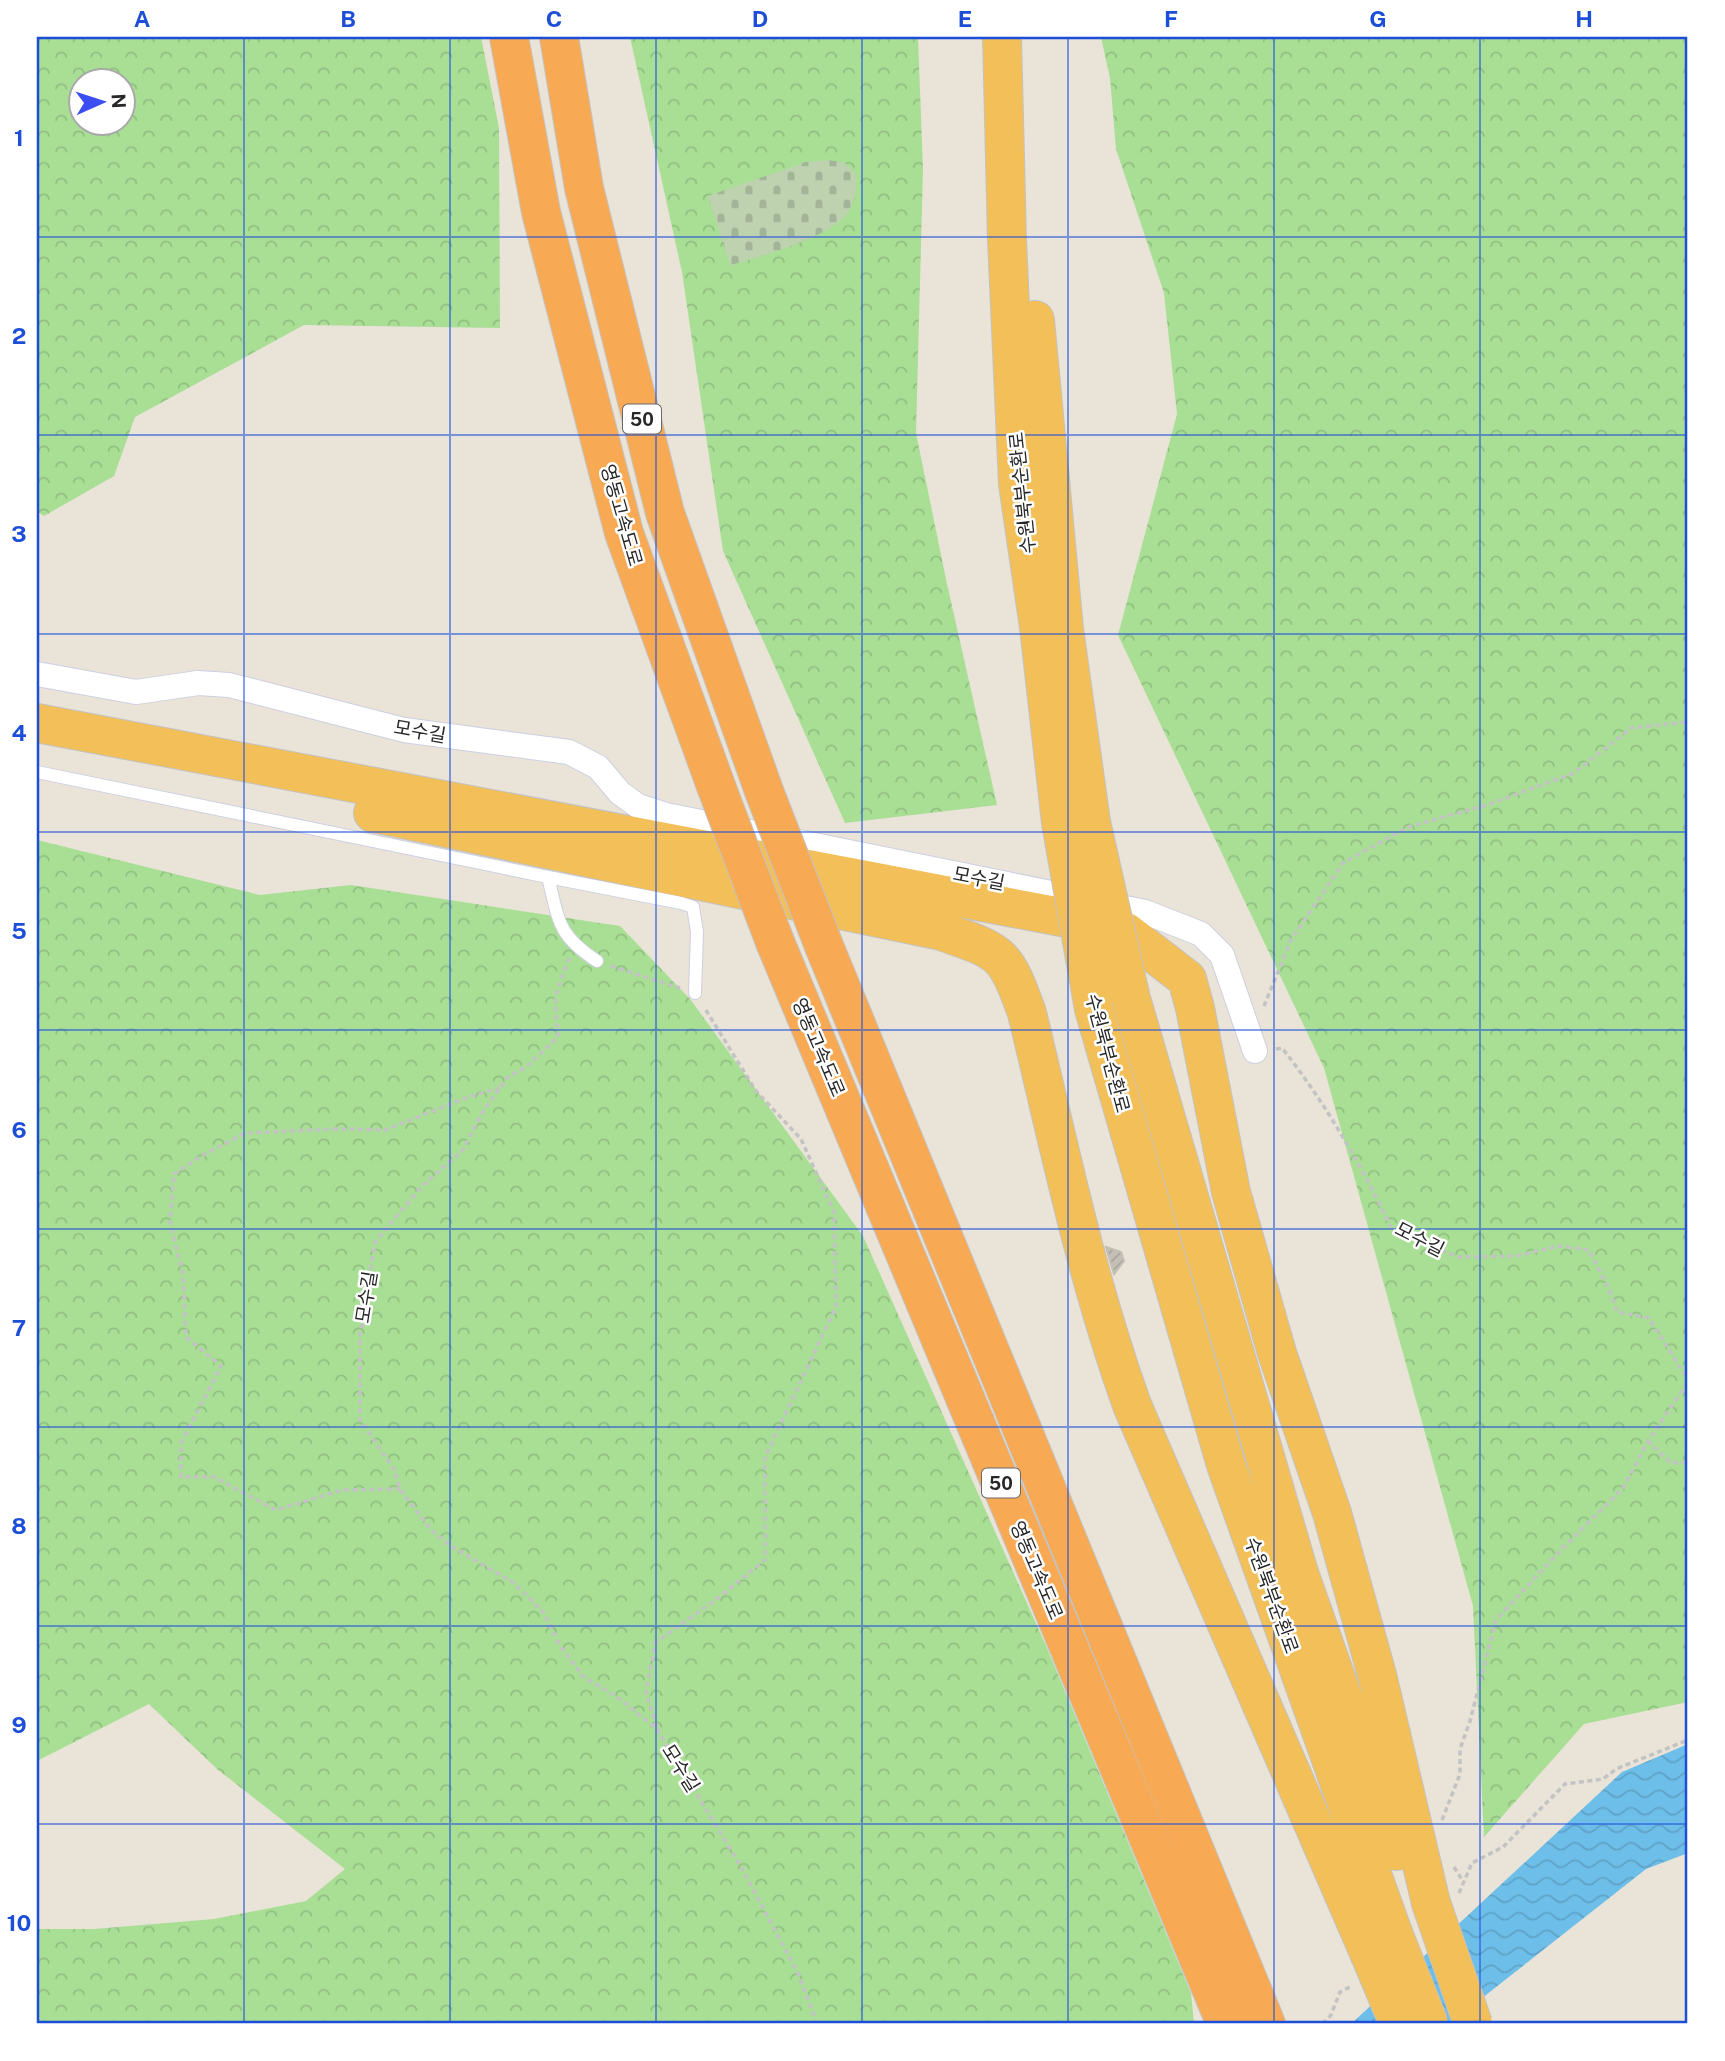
<svg xmlns="http://www.w3.org/2000/svg" width="1725" height="2061" viewBox="0 0 1725 2061" font-family="'Public Sans','Noto Sans KR',sans-serif">
<defs>
<pattern id="forest-crowns" width="20" height="18" patternUnits="userSpaceOnUse" patternTransform="scale(1.75)"><rect width="20" height="18" fill="#a8df95"/><path d="M2 6a3 3 0 1 1 6 0M12 15a3 3 0 1 1 6 0" fill="none" stroke="#91bf80"/></pattern>
<pattern id="cemetery-stones" width="16" height="16" patternUnits="userSpaceOnUse" patternTransform="scale(1.75)"><rect width="16" height="16" fill="#bed2b0"/><path d="M2 7V4a2 2 0 0 1 4 0v3zM10 15v-3a2 2 0 0 1 4 0v3z" fill="#a3b497"/></pattern>
<pattern id="water-waves" width="16" height="10" patternUnits="userSpaceOnUse" patternTransform="scale(1.75)"><rect width="16" height="10" fill="#6dbee9"/><path d="M0 5q4-4 8 0t8 0" fill="none" stroke="#5ea3c8"/></pattern>
<pattern id="building-hatch" width="6" height="6" patternUnits="userSpaceOnUse" patternTransform="scale(1.75)"><rect width="6" height="6" fill="#c4c0b8"/><path d="M-1 1l2-2M0 6l6-6M5 7l2-2" fill="none" stroke="#a8a59e"/></pattern>
</defs>
<rect width="100%" height="100%" fill="#e9e3d8"/>
<path fill="url(#forest-crowns)" fill-rule="evenodd" d="M37,37H481L499,128L500,328L304,325L135,417L114,476L44,516L37,511ZM80,80H122V122H80Z
M630,37H918L923,170L916,433L947,584L997,805L845,823L723,551L682,272Z
M1101,37H1688V1702L1584,1724L1484,1837L1473,1606L1324,1068L1118,635L1177,414L1164,293L1116,149L1110,78Z
M37,840L260,895L351,885L620,926L690,999L863,1236L1047,1648L1191,1993L1194,2024H37V1929H94L214,1919L306,1901L345,1869L217,1769L149,1704L37,1761Z"/>
<path fill="url(#cemetery-stones)" d="M829,160L845,163L856,174C857,191 855,207 842,219C820,240 759,257 730,265L708,196L806,162Z"/>
<path fill="url(#water-waves)" d="M1688,1744V1853L1646,1869L1449,2024H1351L1622,1772Z"/>
<path fill="url(#building-hatch)" stroke="#c4bfb2" stroke-width="2" d="M1106,1247L1121,1252L1124,1261L1114,1274Z"/>
<g fill="none" stroke-linecap="round" stroke-linejoin="round">
<defs>
<path id="service" d="M37,772L548,877C559,921 557,935 597,961
M548,877L681,903L693,907L697,932L695,993"/>
<path id="minor" d="M37,674L136,692L198,683L229,685L404,730L569,752L598,767L620,793L638,806L666,815L1145,912L1201,934L1222,955L1255,1051"/>
<path id="trunk" d="M1002,37L1007,240L1018,484L1039,627L1061,823
M1035,320L1064,629L1091,822
M37,723L1098,924L1126,932L1187,979L1195,1008L1231,1192L1277,1353L1332,1513L1377,1675L1431,1903
M373,813L941,931C1002,952 1005,952 1027,1013C1059,1145 1086,1277 1132,1405L1370,1955
M1130,995L1299,1573L1397,1851
M1094,1009L1226,1465L1393,1933"/>
<path id="motorway" d="M509,37L541,212L624,533L716,786
M559,37L584,188L665,513L764,791
M775,942L1226,2024
M824,946L1266,2024"/>
</defs>
<use href="#service" stroke="#cdcfe0" stroke-width="14"/>
<use href="#minor" stroke="#cdcfe0" stroke-width="26"/>
<use href="#trunk" stroke="#c3c3c3" stroke-width="40"/>
<use href="#motorway" stroke="#c3c3c3" stroke-width="40"/>
<path stroke="#c3c3c3" stroke-width="3.5" stroke-dasharray="5 3.5" stroke-linecap="butt" d="M569,958L555,997L558,1037L526,1067L508,1077L483,1111L463,1150L422,1186L375,1242L360,1336V1420L394,1469L400,1489L432,1531L451,1546L514,1583L544,1613L560,1646L583,1676L621,1700L657,1729L740,1865L798,1973L817,2024
M611,966L680,988
M1264,1006L1291,940L1343,863L1408,827L1487,805L1574,773L1631,728L1688,722
M1276,1049L1282,1048C1325,1102 1362,1167 1392,1229L1458,1257L1516,1256L1559,1246L1589,1250L1609,1289L1617,1312L1649,1318L1688,1380
M1648,1441L1671,1463L1688,1462
M400,1489L342,1490L276,1510L214,1477H181V1443L221,1366L186,1337L183,1275L170,1222L174,1174L203,1155L245,1133L338,1129L385,1130L468,1097L499,1088
M657,1727L646,1693L655,1643L718,1598L765,1560V1457L836,1307L834,1212L801,1139L756,1091L704,1007
M1442,1820L1460,1774V1749L1470,1721L1496,1620L1555,1556L1623,1488L1648,1441L1688,1382
M1454,1867L1464,1883
M1459,1893L1472,1863L1503,1847L1565,1784L1603,1779L1616,1769L1688,1740
M1323,2024L1331,2015L1340,1992L1352,1986"/>
<use href="#service" stroke="#fff" stroke-width="12"/>
<use href="#minor" stroke="#fff" stroke-width="24"/>
<use href="#trunk" stroke="#f2bf58" stroke-width="38"/>
<use href="#motorway" stroke="#f8a954" stroke-width="38"/>
<defs>
<path id="trunk-bridge" d="M1091,822L1130,995
M1061,823L1094,1009
M1431,1903L1473,2024
M1393,1933L1429,2024
M1370,1955L1399,2024"/>
<path id="motorway-bridge" d="M716,786L775,942
M764,791L824,946"/>
</defs>
<use href="#trunk-bridge" stroke="#c3c3c3" stroke-width="40" stroke-linecap="butt"/>
<use href="#motorway-bridge" stroke="#c3c3c3" stroke-width="40" stroke-linecap="butt"/>
<use href="#trunk-bridge" stroke="#f2bf58" stroke-width="38"/>
<use href="#motorway-bridge" stroke="#f8a954" stroke-width="38"/>
</g>
<path fill="none" stroke="#1d4ed8" stroke-width="2" stroke-opacity="0.55" d="M244,37V2024M450,37V2024M656,37V2024M862,37V2024M1068,37V2024M1274,37V2024M1480,37V2024M37,237H1688M37,435H1688M37,634H1688M37,832H1688M37,1030H1688M37,1229H1688M37,1427H1688M37,1626H1688M37,1824H1688"/>
<g text-anchor="middle" dominant-baseline="central" stroke-width="5" stroke-linejoin="round" paint-order="stroke">
<g fill="#fff" stroke="#686868" stroke-width="2">
<rect x="623" y="404.5" width="38" height="29" rx="5"/>
<rect x="982" y="1468.5" width="38" height="29" rx="5"/>
</g>
<g font-size="18" font-weight="bold" fill="#272727">
<text x="642" y="419">50</text>
<text x="1001" y="1483">50</text>
</g>
<g font-size="19" fill="#272727" stroke="#fff">
<text transform="translate(1022 493) rotate(-96)">수원북부순환로</text>
<text transform="translate(622 515) rotate(74)">영동고속도로</text>
<text transform="translate(420 731) rotate(10)">모수길</text>
<text transform="translate(979 878) rotate(11)">모수길</text>
<text transform="translate(819 1047) rotate(67)">영동고속도로</text>
<text transform="translate(1108 1053) rotate(75)">수원북부순환로</text>
<text transform="translate(1420 1239) rotate(27)">모수길</text>
<text transform="translate(366 1297) rotate(-81)">모수길</text>
<text transform="translate(1037 1570) rotate(67)">영동고속도로</text>
<text transform="translate(1272 1595) rotate(70)">수원북부순환로</text>
<text transform="translate(681 1768) rotate(58)">모수길</text>
</g>
</g>
<rect width="1725" height="2061" fill="none" stroke="#ffffff" stroke-width="77"/>
<g transform="translate(102 102) rotate(87)"><circle r="33" fill="#ffffff" stroke="#a9a9a9" stroke-width="2"/>
<path d="M0-5L12 26L0 18L-12 26Z" fill="#3b4ef3"/>
<text y="-10" font-size="19" font-weight="bold" text-anchor="middle" fill="#272727">N</text>
</g>
<rect x="38" y="38" width="1648" height="1984" fill="none" stroke="#1d4ed8" stroke-width="2.5"/>
<g font-size="23" text-anchor="middle" font-weight="bold" fill="#1d4ed8">
<text x="142" y="27">A</text>
<text x="348" y="27">B</text>
<text x="554" y="27">C</text>
<text x="760" y="27">D</text>
<text x="965" y="27">E</text>
<text x="1171" y="27">F</text>
<text x="1378" y="27">G</text>
<text x="1584" y="27">H</text>
<text x="19" y="146">1</text>
<text x="19" y="344">2</text>
<text x="19" y="542">3</text>
<text x="19" y="741">4</text>
<text x="19" y="939">5</text>
<text x="19" y="1138">6</text>
<text x="19" y="1336">7</text>
<text x="19" y="1534">8</text>
<text x="19" y="1733">9</text>
<text x="19" y="1931">10</text>
</g>
</svg>
